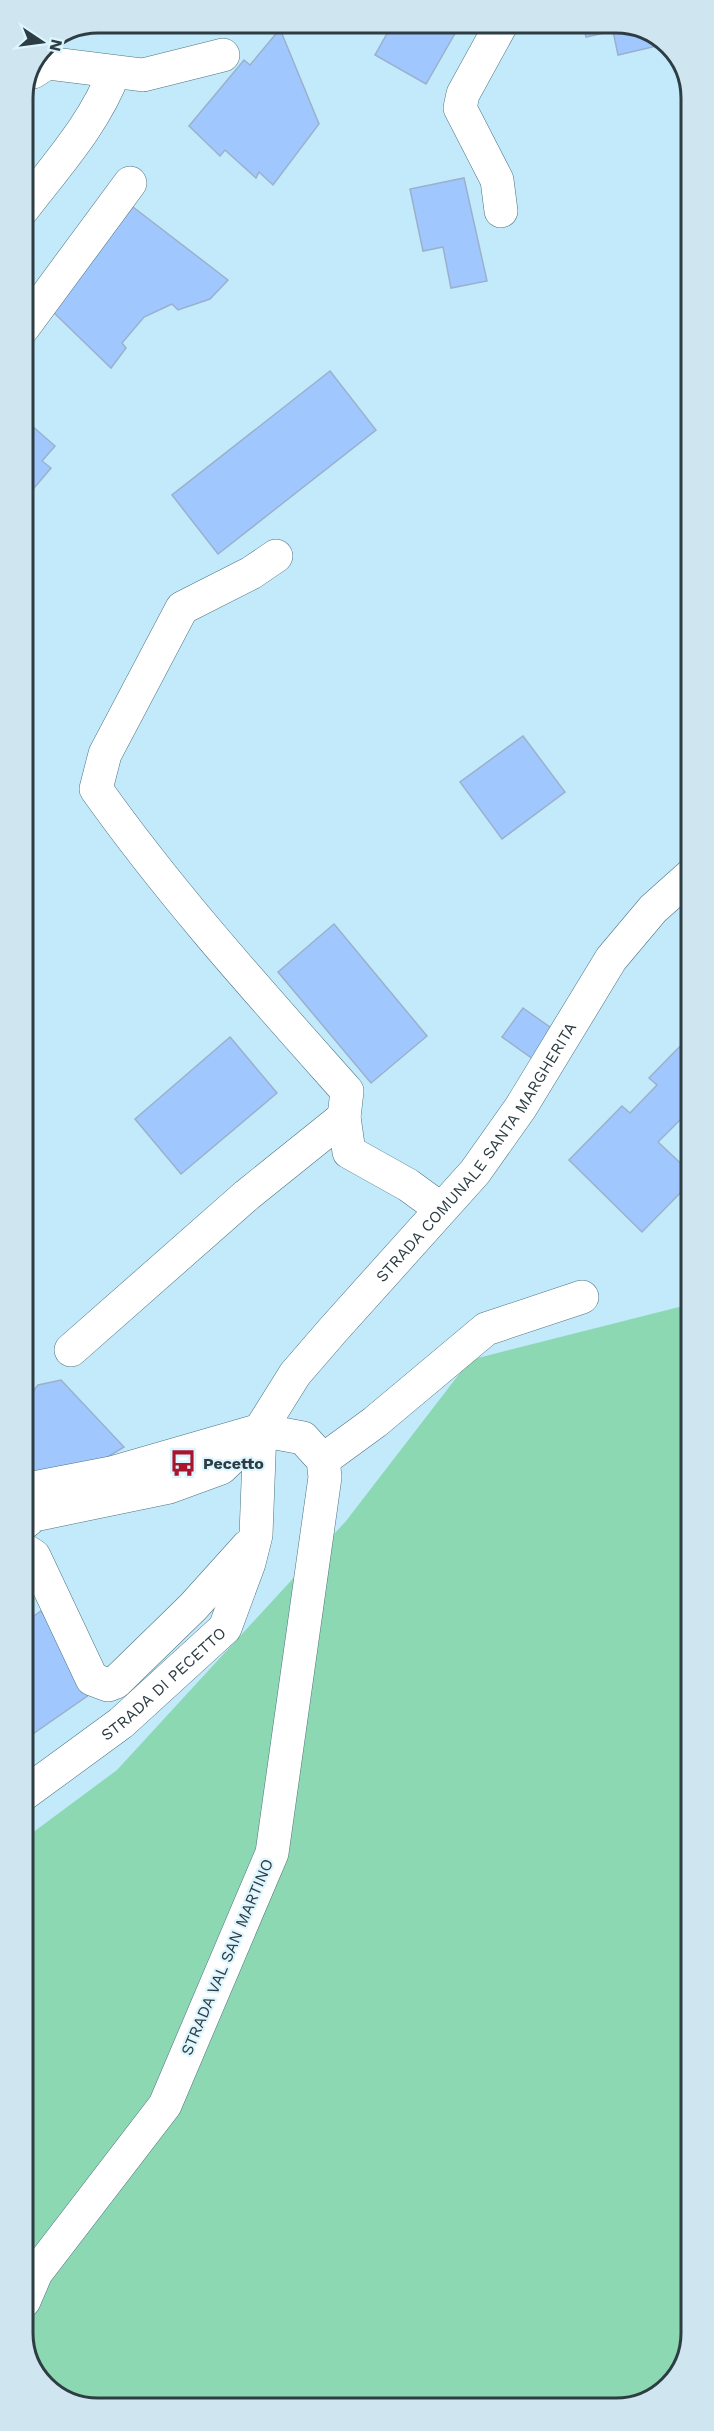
<svg xmlns="http://www.w3.org/2000/svg" width="714" height="2431" viewBox="0 0 714 2431" font-family="'Work Sans',sans-serif">
<rect width="100%" height="100%" fill="#c2eafb"/>
<path fill="#8bd8b2" d="M691,1304V2334L676,2379L631,2407L93,2408L48,2390L24,2348V1839L117,1770L346,1521L470,1360Z"/>
<path fill="#a0c8fe" stroke="#9bb0cd" stroke-width="1.5" d="M393,23H461L426,84L375,55Z
M583,23H626L660,39L661,45L618,55L613,31L586,37Z
M280,29L319,124L273,185L259,172L256,178L225,150L220,156L189,126L244,60L250,65Z
M464,178L487,281L451,288L443,247L423,251L410,189Z
M133,207L228,280L210,299L178,310L172,304L144,317L122,343L126,348L111,368L50,309Z
M330,371L376,430L218,554L172,495Z
M23,418L55,446L42,461L51,468L23,501Z
M523,736L565,792L502,839L460,782Z
M334,924L427,1036L371,1083L278,972Z
M523,1008L554,1030L533,1059L502,1037Z
M691,1035V1117L687,1113L658,1142L691,1173V1182L642,1232L569,1160L622,1106L630,1113L657,1085L649,1078Z
M230,1037L277,1093L181,1174L135,1119Z
M61,1380L124,1447L99,1462L23,1475V1404L38,1385Z
M41,1611L96,1690L24,1740V1623Z"/>
<g fill="none" stroke-linecap="round" stroke-linejoin="round">
<defs>
<g id="minor">
<path d="M33,72L47,63L143,75L223,55"/>
<path d="M23,209C55,167 96,122 114,72"/>
<path d="M501,211L497,180L460,108L463,94L502,23"/>
<path d="M23,328L130,183"/>
<path d="M276,556L251,573L182,608L105,754L96,789C172,896 260,993 347,1091L344,1117L349,1152L408,1185L441,1209"/>
<path d="M71,1350L247,1195L344,1117"/>
<path d="M323,1460L375,1422L486,1329L582,1297"/>
<path d="M23,1490L111,1473L260,1430L303,1438L323,1460L325,1477L272,1853L165,2105L36,2273L24,2301"/>
<path id="s1" d="M23,1524L34,1515L169,1487L221,1468L260,1430L295,1374L333,1330L475,1172L521,1107L611,959L653,909L691,875"/>
<path d="M23,1549L34,1556L92,1679L108,1685L116,1682L193,1607L248,1546"/>
<path id="s2" d="M24,1794L121,1723L225,1628L249,1563L256,1535L260,1430"/>
</g>
</defs>
<use href="#minor" stroke="#4e7381" stroke-width="34"/>
<use href="#minor" stroke="#fff" stroke-width="33"/>
</g>
<defs>
<symbol id="bus-bare" viewBox="-9 -9 18 18"><path d="M-5-6H5V4H4V6H2V4H-2V6H-4V4H-5ZM-3.5-4V0h7V-4ZM-3.5 1.2v1.5H-2V1.2ZM2 1.2v1.5H3.5V1.2Z" fill="#aa142d" stroke="#ddf5ff" stroke-width="2.5" paint-order="stroke"/></symbol>
</defs>
<g fill-rule="evenodd">
<use href="#bus-bare" x="164" y="1444" width="38" height="38"/>
</g>
<g text-anchor="middle" dominant-baseline="central" stroke-width="4.5" stroke-linejoin="round" paint-order="stroke">
<g font-size="16" fill="#2d3d43" stroke="#ddf5ff">
<text stroke="none"><textPath href="#s1" startOffset="615">STRADA COMUNALE SANTA MARGHERITA</textPath></text>
<text stroke="none"><textPath href="#s2" startOffset="178">STRADA DI PECETTO</textPath></text>
<text transform="translate(227 1957) rotate(-67)">STRADA VAL SAN MARTINO</text>
</g>
<g font-size="16" font-weight="bold" fill="#2d3d43" stroke="#ddf5ff" text-anchor="start">
<text x="203" y="1463">Pecetto</text>
</g>
</g>
<path d="M0 0H714V2431H0ZM98 33H616A65 65 0 0 1 681 98V2333A65 65 0 0 1 616 2398H98A65 65 0 0 1 33 2333V98A65 65 0 0 1 98 33Z" fill="#cfe6f0" fill-rule="evenodd"/>
<path fill="none" stroke="#2d3d43" stroke-width="3" d="M98 33H616A65 65 0 0 1 681 98V2333A65 65 0 0 1 616 2398H98A65 65 0 0 1 33 2333V98A65 65 0 0 1 98 33Z"/>
<g transform="translate(42 42) rotate(103)" stroke="#ddf5ff" stroke-width="4.5" paint-order="stroke">
<path d="M0-4.5L10 22L0 15L-10 22Z" fill="#2d3d43"/>
<text y="-9" font-size="16" font-weight="bold" text-anchor="middle" fill="#2d3d43">N</text>
</g>
</svg>
